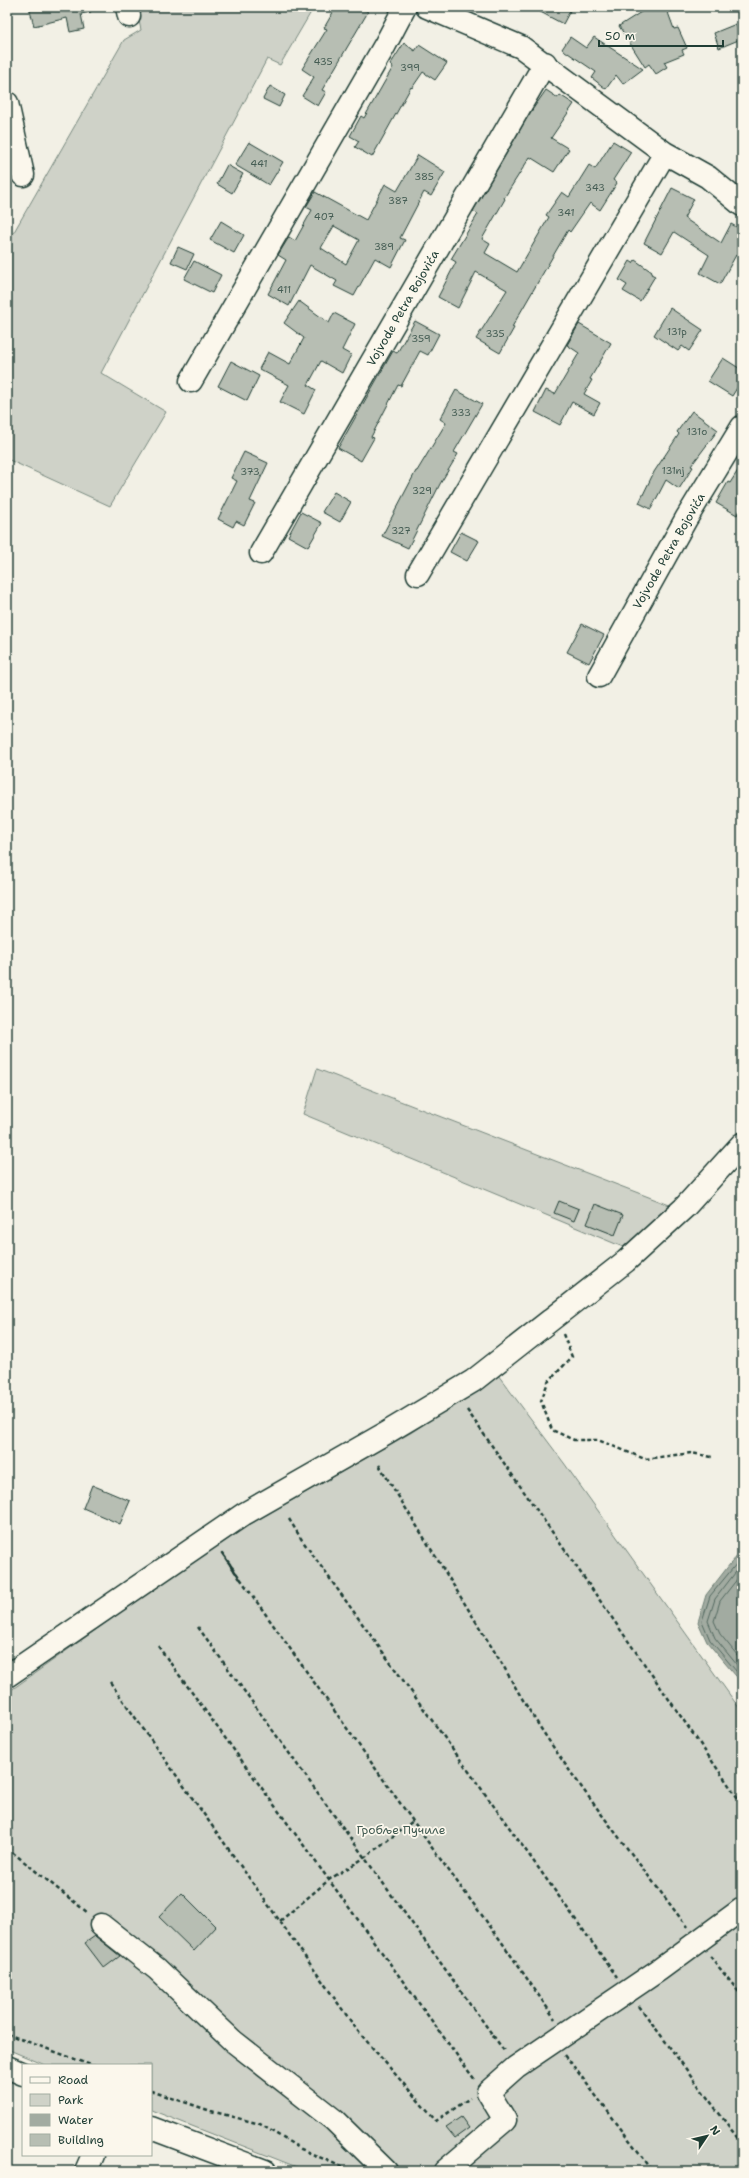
<svg xmlns="http://www.w3.org/2000/svg" width="749" height="2178" viewBox="0 0 749 2178" font-family="'Shantell Sans',sans-serif">
<rect width="100%" height="100%" fill="#f2f0e5"/>
<filter id="ink" filterUnits="userSpaceOnUse"><feTurbulence type="fractalNoise" baseFrequency=".025" numOctaves="2"/><feDisplacementMap in="SourceGraphic" scale="8" xChannelSelector="R" yChannelSelector="G"/><feConvolveMatrix kernelMatrix="1 2 1 2 8 2 1 2 1" color-interpolation-filters="sRGB"/></filter>
<g filter="url(#ink)">
<path fill="#cfd2c8" stroke="#77887e" d="M136,7H314L280,65L267,59L101,373L166,412L110,506L7,459V244L124,40L141,30Z
M317,1069L672,1206L623,1247L303,1114Z
M498,1375L564,1463L742,1712V2171H307L151,2110V2065H45L7,2049V1693L219,1542L412,1432Z"/>
<path fill="#a2aba1" stroke="#6e7f75" d="M742,1551V1683L707,1642L698,1622L706,1595L730,1564Z"/>
<g fill="none" stroke-linecap="round" stroke-linejoin="round">
<path stroke="#536960" stroke-width="1" d="M742,1557L710,1596L702,1621L710,1640L742,1678
M742,1564L715,1599L708,1621L715,1638L742,1671
M742,1573L720,1601L714,1621L720,1634L742,1661"/>
</g>
<path fill="#b7beb3" stroke="#1f3d34" fill-rule="evenodd" d="M29,7H90L91,12L81,14L84,29L70,32L67,18L34,26Z
M336,7H360L368,12L322,90L326,92L318,106L302,96L314,77L302,69L327,29L324,28Z
M531,7H572L563,24Z
M649,7H666L674,29L678,28L687,48L682,50L684,54L664,62L667,67L656,74L649,64L645,67L619,26Z
M736,24L741,39L719,48L714,33Z
M570,37L586,48L594,37L643,69L623,84L616,75L606,89L592,78L596,72L562,49Z
M404,43L415,51L419,45L447,63L435,80L423,72L412,88L411,87L372,157L355,147L359,141L350,136L361,116L364,118L393,67L390,65Z
M270,86L285,95L279,107L263,99Z
M546,90L558,98L560,95L574,104L551,138L569,149L554,172L530,157L504,198L505,199L482,239L490,244L485,253L517,272L549,217L546,215L562,192L569,197L589,165L595,169L613,141L631,152L613,180L617,183L600,210L590,203L570,232L568,230L512,327L514,328L500,353L476,339L507,290L476,272L458,308L438,297L456,262L451,259L478,214L473,211L528,116Z
M249,142L283,162L269,185L235,165Z
M418,155L445,172L431,196L424,192L400,238L405,240L391,267L375,258L354,296L334,286L337,281L310,265L289,306L268,294L286,260L278,255L289,237L295,241L312,210L306,207L315,192L366,220L385,184L397,191ZM334,226L359,240L346,264L321,248Z
M227,165L243,174L232,193L217,184Z
M672,188L694,199L684,218L721,243L731,224L742,230V259L736,255L720,284L700,273L709,255L674,232L662,253L644,243Z
M221,221L244,235L234,253L210,240Z
M178,247L194,254L187,269L171,262Z
M635,260L652,272L651,274L655,276L640,301L623,291L627,285L619,280L630,261L633,263Z
M194,261L221,275L212,293L184,279Z
M299,301L329,323L334,313L355,324L342,350L351,355L342,373L321,361L308,385L316,390L304,414L280,402L289,385L259,369L268,352L290,364L304,338L284,323Z
M670,308L703,330L689,351L682,346L678,351L654,335Z
M415,321L439,334L428,355L420,351L401,386L398,385L371,437L374,438L361,461L338,448L393,351L397,353Z
M579,324L611,343L590,379L592,380L584,394L600,403L594,414L572,402L560,425L535,412L546,390L555,394L579,353L567,345Z
M723,358L742,370V380L732,396L708,381Z
M231,361L259,376L247,401L218,386Z
M456,390L482,404L454,452L458,454L440,484L408,548L382,536L416,471H417L446,423L440,419Z
M692,411L718,430L691,466L693,467L679,489L666,480L651,509L639,503L654,472L679,434L677,432Z
M244,452L268,463L250,501L255,503L244,525L236,521L233,527L218,519L237,481L231,478Z
M742,464V507L737,515L716,503L728,482L730,483Z
M334,492L351,502L340,522L322,512Z
M301,512L322,523L308,547L288,536Z
M461,532L479,541L467,561L450,552Z
M582,624L604,635L589,663L567,652Z
M559,1201L579,1209L574,1221L554,1213Z
M595,1204L623,1215L615,1235L587,1224Z
M92,1485L130,1501L120,1524L83,1508Z
M182,1893L216,1927L194,1951L159,1917Z
M95,1936L120,1956L104,1968L85,1943Z
M461,2117L469,2128L455,2138L446,2127Z"/>
<g fill="none" stroke-linecap="round" stroke-linejoin="round">
<defs>
<path id="minor" d="M127,7L129,16
M427,7L521,47L665,153L708,177L742,205
M7,103L23,175
M191,381L385,45L405,7
M261,553L545,63
M418,574L665,153
M599,676L686,519L742,427
M7,1676L244,1514L386,1433L473,1381L626,1261L684,1208L742,1144
M101,1925L157,1969L233,2041L334,2120L386,2171
M7,2067L23,2074
M151,2128L265,2171
M86,2171L93,2155
M445,2171L505,2120L488,2092L516,2067L659,1970L742,1909"/>
</defs>
<use href="#minor" stroke="#1f3d34" stroke-width="25"/>
<path stroke="#1f3d34" stroke-width="2.5" stroke-dasharray="4 3" stroke-linecap="butt" d="M563,1334L572,1357L548,1382L541,1401L552,1430L574,1440H598L645,1459L691,1453L712,1457
M467,1410L742,1804
M379,1465L504,1667C554,1759 624,1842 687,1927
M289,1519L302,1540L617,1977
M240,1579L222,1553L435,1852L501,1941L555,2019
M198,1627L505,2052
M158,1646L475,2080
M110,1682L357,2030L436,2121L470,2098
M7,1848L88,1913
M280,1921L330,1879L364,1858L413,1821
M710,1956L742,1996
M639,2006L742,2144
M7,2034L91,2065
M565,2055L653,2171
M151,2091L211,2111L260,2124L301,2149L351,2171"/>
<use href="#minor" stroke="#fbf7ec" stroke-width="22"/>
</g>
</g>
<g text-anchor="middle" dominant-baseline="central" stroke-width="3.5" stroke-linejoin="round" paint-order="stroke">
<g font-size="10" fill="#455d54">
<text x="323" y="61">435</text>
<text x="410" y="67">399</text>
<text x="259" y="163">441</text>
<text x="424" y="176">385</text>
<text x="595" y="187">343</text>
<text x="398" y="200">387</text>
<text x="566" y="212">341</text>
<text x="324" y="216">407</text>
<text x="384" y="246">389</text>
<text x="284" y="289">411</text>
<text x="677" y="331">131p</text>
<text x="495" y="333">335</text>
<text x="421" y="338">359</text>
<text x="461" y="412">333</text>
<text x="697" y="431">131o</text>
<text x="673" y="470">131nj</text>
<text x="250" y="471">373</text>
<text x="422" y="490">329</text>
<text x="401" y="530">327</text>
</g>
<g font-size="12" fill="#1f3d34" stroke="#fbf7ec">
<text transform="translate(403 308) rotate(-60)">Vojvode Petra Bojovića</text>
<text transform="translate(669 551) rotate(-60)">Vojvode Petra Bojovića</text>
</g>
<g font-size="12" fill="#425b52" stroke="#fbf7ec">
<text x="401" y="1830">Гробље Пучиле</text>
</g>
</g>
<rect width="749" height="2178" fill="none" stroke="#fbf7ec" stroke-width="24"/>
<rect x="12" y="12" width="725" height="2154" fill="none" stroke="#1f3d34" stroke-width="1.5" filter="url(#ink)"/>
<rect x="22" y="2064" width="130" height="92" fill="#fbf7ec" stroke="#a3ada2"/>
<rect x="30" y="2077" width="20" height="6" fill="#fbf7ec" stroke="#a3ada2"/>
<text x="58" y="2084" font-size="12" fill="#1f3d34">Road</text>
<rect x="30" y="2094" width="20" height="12" fill="#cfd2c8" stroke="#a3ada2"/>
<text x="58" y="2104" font-size="12" fill="#1f3d34">Park</text>
<rect x="30" y="2114" width="20" height="12" fill="#a2aba1" stroke="#a3ada2"/>
<text x="58" y="2124" font-size="12" fill="#1f3d34">Water</text>
<rect x="30" y="2134" width="20" height="12" fill="#b7beb3" stroke="#a3ada2"/>
<text x="58" y="2144" font-size="12" fill="#1f3d34">Building</text>
<g transform="translate(707 2136) rotate(55)" stroke="#fbf7ec" stroke-width="3" paint-order="stroke">
<path d="M0-3L7 15L0 10L-7 15Z" fill="#1f3d34"/>
<text y="-6" font-size="11" font-weight="bold" text-anchor="middle" fill="#1f3d34">N</text>
</g>
<path d="M599 40v6h124v-6" fill="none" stroke="#1f3d34" stroke-width="2"/>
<text x="605" y="40" font-size="12" fill="#1f3d34" stroke="#fbf7ec" stroke-width="3" paint-order="stroke">50 m</text>
</svg>
